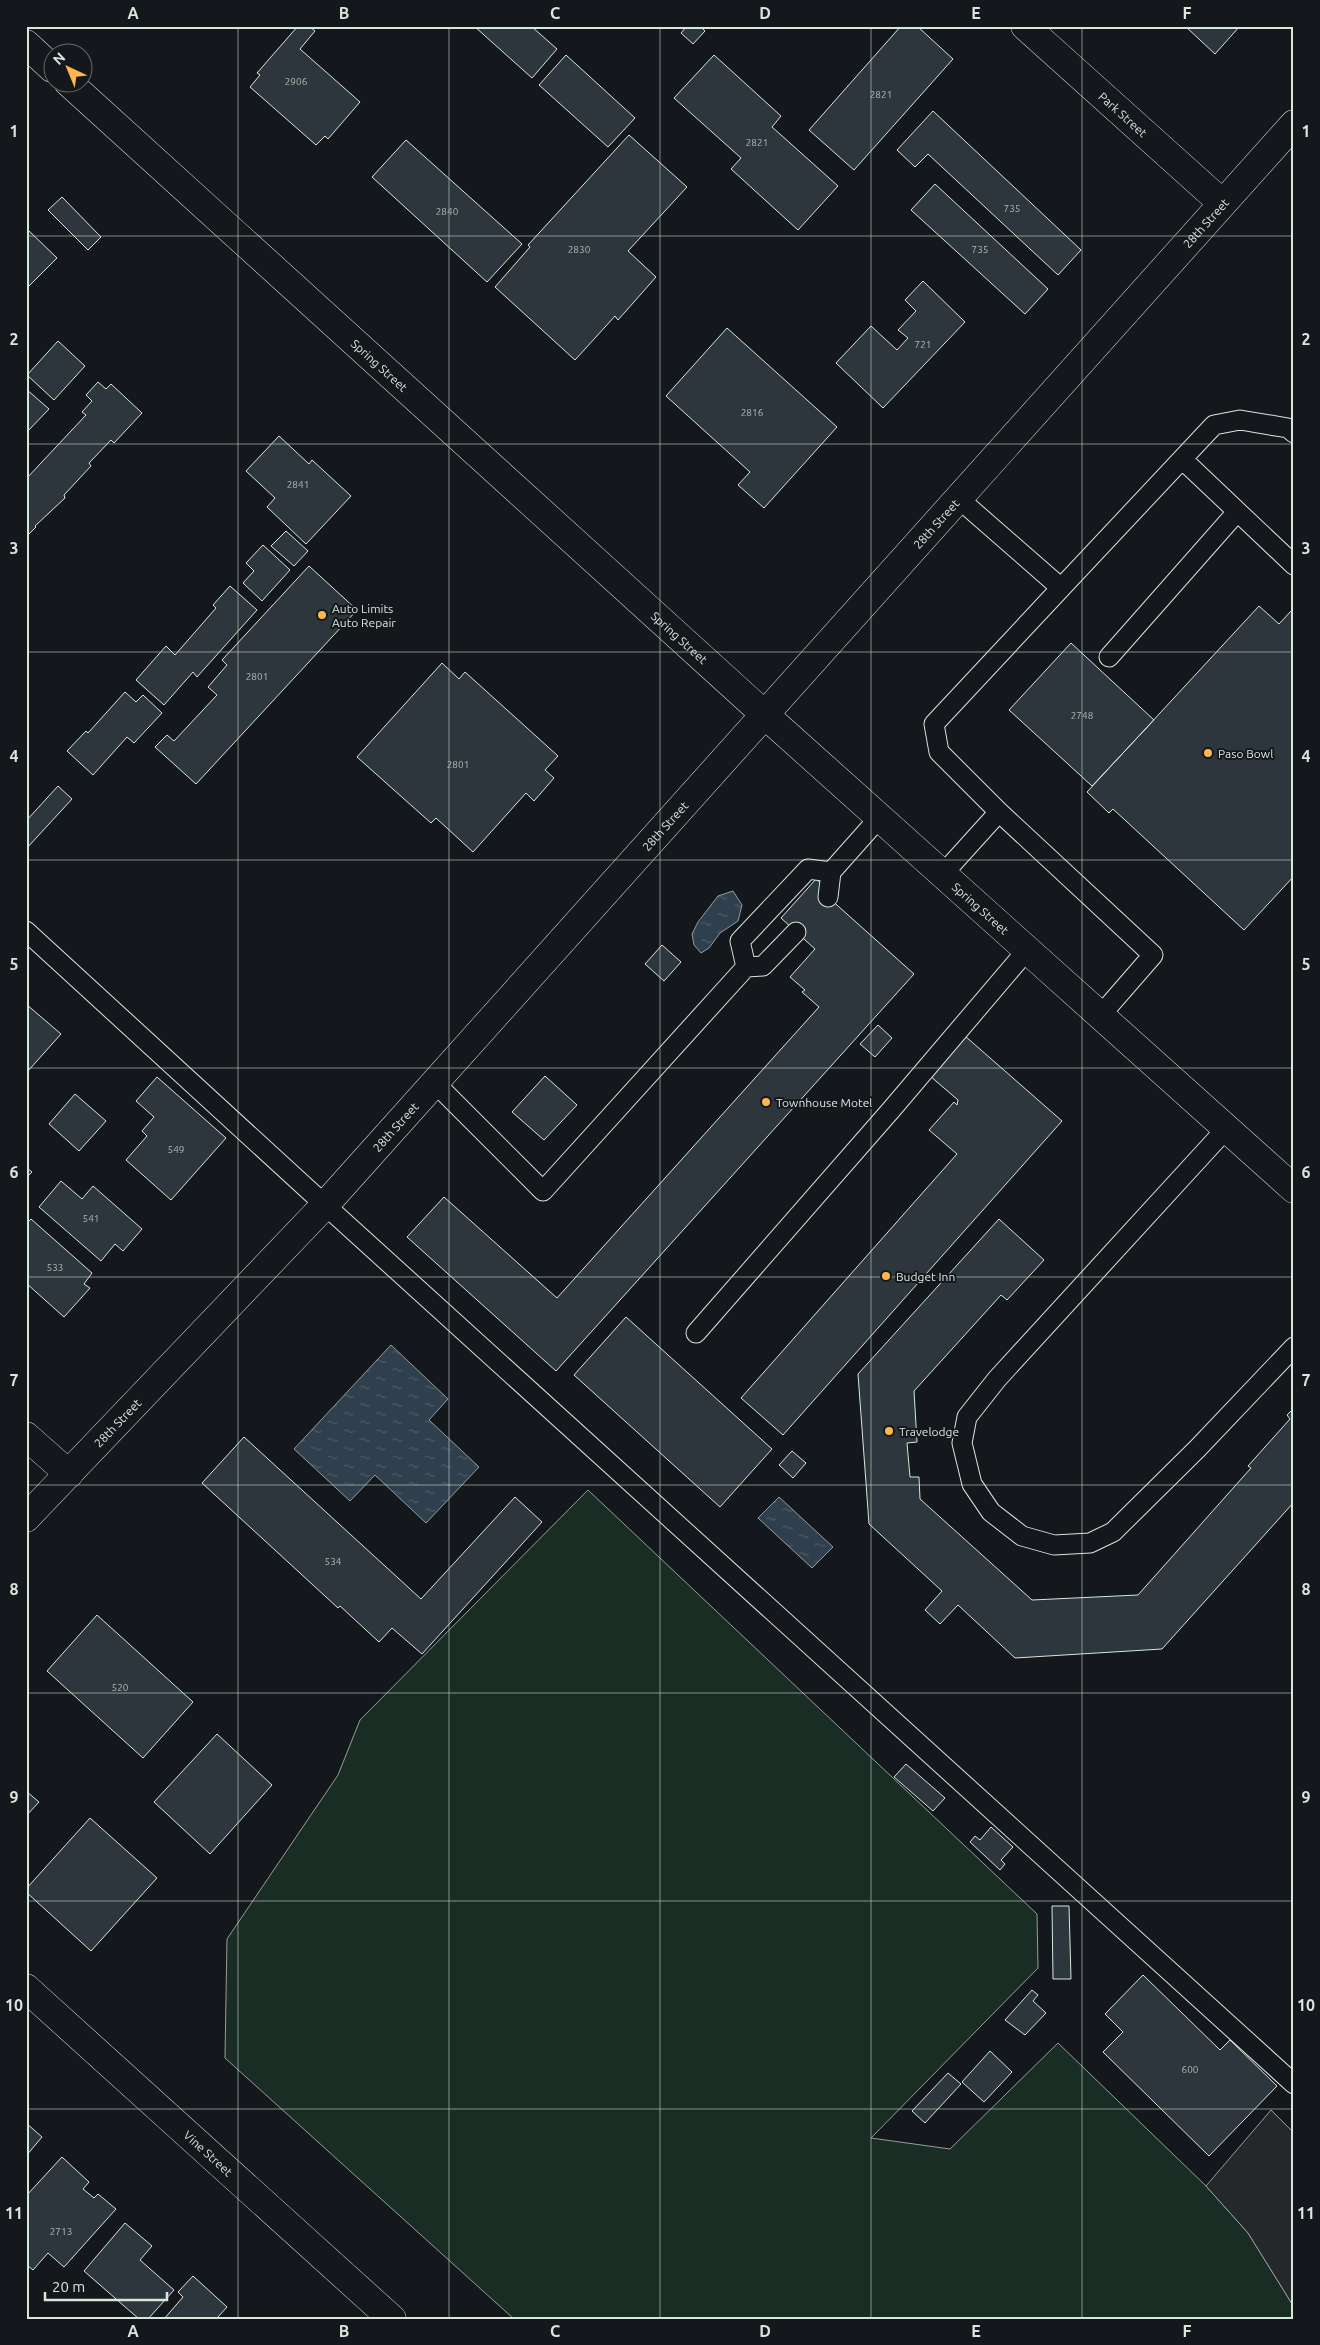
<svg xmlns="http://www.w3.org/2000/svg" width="1320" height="2345" viewBox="0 0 1320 2345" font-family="Ubuntu,sans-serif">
<defs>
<pattern id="water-ripples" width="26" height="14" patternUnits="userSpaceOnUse" patternTransform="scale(1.25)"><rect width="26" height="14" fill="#2f3f4d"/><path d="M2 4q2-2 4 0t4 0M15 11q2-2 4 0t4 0" fill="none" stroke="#4c5b66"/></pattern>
</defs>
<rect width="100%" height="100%" fill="#14181c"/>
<path fill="#1a2d24" stroke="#939e99" d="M588,1490L1037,1914L1038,1968L871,2138L950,2149L1058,2043L1206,2186L1248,2233L1294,2307V2319H514L225,2058L227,1939L338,1775L360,1720Z"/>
<path fill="#24282b" stroke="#939e99" d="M1271,2110L1294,2133V2307L1248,2233L1206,2186Z"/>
<path fill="url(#water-ripples)" stroke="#939e99" d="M733,891L742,905L738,921L720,933L709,948L701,953L694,945L692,934L698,922L718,896Z
M391,1345L448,1399L429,1420L479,1467L426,1523L375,1475L350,1501L294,1449Z
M779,1497L833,1547L812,1568L758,1518Z"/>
<path fill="#2c363c" stroke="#d8e6dc" d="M298,26H309L315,31L300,49L360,102L328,139L325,136L316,145L250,87L260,75L257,73Z
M474,26H531L557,49L532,78Z
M687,26H700L705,31L693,44L681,33Z
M901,26H917L953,59L854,170L809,130Z
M1185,26H1240L1215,54Z
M566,55L635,118L608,147L539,85Z
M714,55L781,116L772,127L838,186L798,230L731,169L741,158L674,98Z
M933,111L1081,250L1058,275L928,154L915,167L897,150Z
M629,135L687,187L628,251L656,277L618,320L615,316L575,360L495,287L530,247L528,245Z
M406,140L522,244L487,282L372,177Z
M935,184L1048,289L1025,314L911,210Z
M62,197L101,237L88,250L48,210Z
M26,228L57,258L26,289Z
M923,281L965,322L883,408L836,363L871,326L897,350L908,338L898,330L916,311L905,300Z
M727,328L837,427L764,508L738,485L750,472L666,396Z
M58,341L85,366L54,400L27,375Z
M98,382L106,389L111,384L142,413L114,443L111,440L89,463L91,466L64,495L65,498L35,526L36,527L26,537V479L86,415L82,412L92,401L86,395Z
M26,389L49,409L26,433Z
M279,436L309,464L312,460L351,496L306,544L267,507L275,498L246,471Z
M286,531L308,551L294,566L271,546Z
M263,545L290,570L262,601L243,583L254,571L246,563Z
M309,566L357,610L196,784L155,747L167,735L174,741L217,695L208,687L227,665L222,660Z
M230,586L257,610L197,677L193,672L164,705L136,680L166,646L175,655L216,608L213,605Z
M1259,606L1279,624L1292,610L1294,612V876L1244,930L1113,809L1109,813L1087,792Z
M1071,643L1154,720L1092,786L1009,710Z
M442,663L459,679L465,672L558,756L545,770L554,778L534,801L526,793L473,852L436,818L431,823L357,757Z
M125,692L136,702L143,695L162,713L134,743L127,737L93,775L67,751L86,731L88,733Z
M58,786L72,799L26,849V821Z
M816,879L823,885L819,889L914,974L556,1371L407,1237L444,1197L557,1298L819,1007L802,992L805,990L790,977L815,949L781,918Z
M662,945L681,962L664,981L645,964Z
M26,1004L61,1034L28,1071L26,1069Z
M878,1025L892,1038L875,1057L860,1044Z
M965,1036L1062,1121L783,1435L741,1398L957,1154L929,1130L954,1102L957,1105L958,1100L930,1076Z
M545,1076L577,1105L544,1140L512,1112Z
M157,1077L226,1138L171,1200L126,1160L147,1136L142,1131L154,1117L136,1101Z
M75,1094L106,1121L79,1151L49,1124Z
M26,1167L32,1172L26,1178Z
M61,1181L82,1199L93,1186L142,1229L123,1251L115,1244L101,1261L39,1207Z
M31,1219L92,1273L84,1284L90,1288L64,1317L26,1283V1260L29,1257L26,1255V1224Z
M999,1219L1044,1260L1007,1300L1001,1295L914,1391L917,1442L907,1443L910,1477H919L920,1499L1032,1600L1138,1595L1251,1468L1248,1466L1290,1419L1287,1415L1294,1408V1502L1162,1649L1015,1658L958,1605L940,1624L925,1610L942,1591L869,1524L858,1374Z
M626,1317L772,1449L720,1507L574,1375Z
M244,1437L421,1599L515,1497L542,1522L422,1654L392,1628L379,1642L340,1606L338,1608L202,1483Z
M792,1451L806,1463L793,1478L779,1465Z
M97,1615L193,1702L143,1758L47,1671Z
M217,1734L272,1785L210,1854L154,1802Z
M906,1764L945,1798L933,1811L894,1777Z
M26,1791L39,1802L26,1816Z
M90,1818L157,1878L91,1951L26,1892V1889Z
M991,1827L1013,1847L1001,1860L1005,1864L1000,1870L970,1842L975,1836L980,1840Z
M1052,1906H1069L1071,1979H1053Z
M1143,1975L1220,2050L1230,2040L1277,2086L1209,2156L1103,2052L1123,2032L1105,2014Z
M1032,1990L1038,1995L1033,2001L1046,2013L1025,2035L1005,2020Z
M990,2051L1012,2072L984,2102L962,2082Z
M948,2073L961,2084L925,2123L912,2111Z
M26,2123L42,2137L26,2156Z
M62,2157L89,2182L83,2189L94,2198L98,2194L116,2209L64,2267L48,2253L33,2270L26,2264V2196Z
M125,2223L152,2246L140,2260L174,2290L148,2319H139L84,2271Z
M193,2276L227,2307L218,2317L220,2319H164L183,2297L178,2292Z"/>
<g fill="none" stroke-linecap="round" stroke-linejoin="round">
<defs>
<path id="service" d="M1182,459L1294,565
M958,498L1061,588L1214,425L1240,420L1288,428L1294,433
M1109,657L1237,512
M999,812L939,752L934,724L1061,588
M942,875L999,812L1153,955L1100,1016
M828,897L831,872
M26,931L325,1205L1294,2084
M746,967L763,966L796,932
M434,1082L543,1191L746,967L740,941L808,869L831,872L879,818
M1226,1129L997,1379L967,1417L962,1443L972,1484L991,1512L1022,1536L1054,1545L1090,1543L1113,1532L1197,1449L1294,1347
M696,1333L891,1110L1027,950"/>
<g id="minor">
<path id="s1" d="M1025,26L1222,203"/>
<path d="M26,1436L69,1474"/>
<path id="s2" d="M26,1518L325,1205L1294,124"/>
</g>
<g id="tertiary">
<path id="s3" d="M26,1988L392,2319"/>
</g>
<g id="secondary">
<path d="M26,44L52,68"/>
<path id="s4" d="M68,82L764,714L1294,1189"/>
</g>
</defs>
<use href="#service" stroke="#d8e6dc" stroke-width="21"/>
<use href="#minor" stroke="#d8e6dc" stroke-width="29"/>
<use href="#tertiary" stroke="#d8e6dc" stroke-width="29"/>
<use href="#secondary" stroke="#d8e6dc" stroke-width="29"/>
<use href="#service" stroke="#14181c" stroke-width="19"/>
<use href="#minor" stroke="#14181c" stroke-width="28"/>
<use href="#tertiary" stroke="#14181c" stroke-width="28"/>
<use href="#secondary" stroke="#14181c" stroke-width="28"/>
</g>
<path fill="none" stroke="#d8e6dc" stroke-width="1" stroke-opacity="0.55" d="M238,26V2319M449,26V2319M660,26V2319M871,26V2319M1082,26V2319M26,236H1294M26,444H1294M26,652H1294M26,860H1294M26,1068H1294M26,1277H1294M26,1485H1294M26,1693H1294M26,1901H1294M26,2109H1294"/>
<g fill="#ffb74d" stroke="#14181c" stroke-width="2">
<circle cx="322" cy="615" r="5"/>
<circle cx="1208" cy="753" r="5"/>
<circle cx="766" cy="1102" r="5"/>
<circle cx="886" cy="1276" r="5"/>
<circle cx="889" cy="1431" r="5"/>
</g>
<g text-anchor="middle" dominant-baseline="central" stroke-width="4" stroke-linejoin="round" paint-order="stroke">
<g font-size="10" fill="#adbab4">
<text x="296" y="81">2906</text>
<text x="881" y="94">2821</text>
<text x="757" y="142">2821</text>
<text x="1012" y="208">735</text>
<text x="447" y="211">2840</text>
<text x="579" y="249">2830</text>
<text x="980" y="249">735</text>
<text x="923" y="344">721</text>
<text x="752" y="412">2816</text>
<text x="298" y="484">2841</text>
<text x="257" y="676">2801</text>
<text x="1082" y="715">2748</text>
<text x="458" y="764">2801</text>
<text x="176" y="1149">549</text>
<text x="91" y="1218">541</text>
<text x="55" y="1267">533</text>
<text x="333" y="1561">534</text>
<text x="120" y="1687">520</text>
<text x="1190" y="2069">600</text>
<text x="61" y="2231">2713</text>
</g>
<g font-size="12" fill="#d8e6dc" stroke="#14181c">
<text stroke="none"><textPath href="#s1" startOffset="132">Park Street</textPath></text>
<text stroke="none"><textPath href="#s2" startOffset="1752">28th Street</textPath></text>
<text stroke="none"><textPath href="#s4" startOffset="421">Spring Street</textPath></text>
<text stroke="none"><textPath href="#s2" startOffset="1348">28th Street</textPath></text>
<text stroke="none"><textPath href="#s4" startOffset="826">Spring Street</textPath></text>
<text stroke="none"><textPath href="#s2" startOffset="942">28th Street</textPath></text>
<text stroke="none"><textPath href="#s4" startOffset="1231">Spring Street</textPath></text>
<text stroke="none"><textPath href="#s2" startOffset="538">28th Street</textPath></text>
<text stroke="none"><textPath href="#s2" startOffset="132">28th Street</textPath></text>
<text stroke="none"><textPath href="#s3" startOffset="246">Vine Street</textPath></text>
</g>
<g font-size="12" fill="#d8e6dc" stroke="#14181c" text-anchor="start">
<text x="332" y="608">Auto Limits<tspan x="332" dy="14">Auto Repair</tspan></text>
<text x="1218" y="753">Paso Bowl</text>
<text x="776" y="1102">Townhouse Motel</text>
<text x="896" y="1276">Budget Inn</text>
<text x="899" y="1431">Travelodge</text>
</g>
</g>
<rect width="1320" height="2345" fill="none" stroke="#14181c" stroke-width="55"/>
<g transform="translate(68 68) rotate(316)"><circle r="24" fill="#14181c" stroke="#626a69"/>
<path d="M0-4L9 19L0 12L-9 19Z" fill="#ffb74d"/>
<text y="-8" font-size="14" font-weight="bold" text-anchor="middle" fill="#d8e6dc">N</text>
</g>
<path d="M45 2292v8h122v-8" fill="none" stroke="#d8e6dc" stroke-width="2.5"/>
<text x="52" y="2292" font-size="15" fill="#d8e6dc" stroke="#14181c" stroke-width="4" paint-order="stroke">20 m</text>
<rect x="28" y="28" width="1264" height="2290" fill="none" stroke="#d8e6dc" stroke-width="2"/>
<g font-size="16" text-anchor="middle" font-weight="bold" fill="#d8e6dc">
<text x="133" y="19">A</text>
<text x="344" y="19">B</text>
<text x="555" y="19">C</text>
<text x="765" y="19">D</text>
<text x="976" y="19">E</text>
<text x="1187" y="19">F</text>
<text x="14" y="137">1</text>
<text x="1306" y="137">1</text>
<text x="14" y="345">2</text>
<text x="1306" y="345">2</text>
<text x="14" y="554">3</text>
<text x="1306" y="554">3</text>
<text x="14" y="762">4</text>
<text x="1306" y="762">4</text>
<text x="14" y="970">5</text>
<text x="1306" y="970">5</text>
<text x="14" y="1178">6</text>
<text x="1306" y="1178">6</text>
<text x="14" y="1386">7</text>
<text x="1306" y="1386">7</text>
<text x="14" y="1595">8</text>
<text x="1306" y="1595">8</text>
<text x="14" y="1803">9</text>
<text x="1306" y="1803">9</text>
<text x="14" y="2011">10</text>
<text x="1306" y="2011">10</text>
<text x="14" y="2219">11</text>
<text x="1306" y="2219">11</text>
<text x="133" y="2337">A</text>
<text x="344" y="2337">B</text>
<text x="555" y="2337">C</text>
<text x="765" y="2337">D</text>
<text x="976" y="2337">E</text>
<text x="1187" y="2337">F</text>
</g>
</svg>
